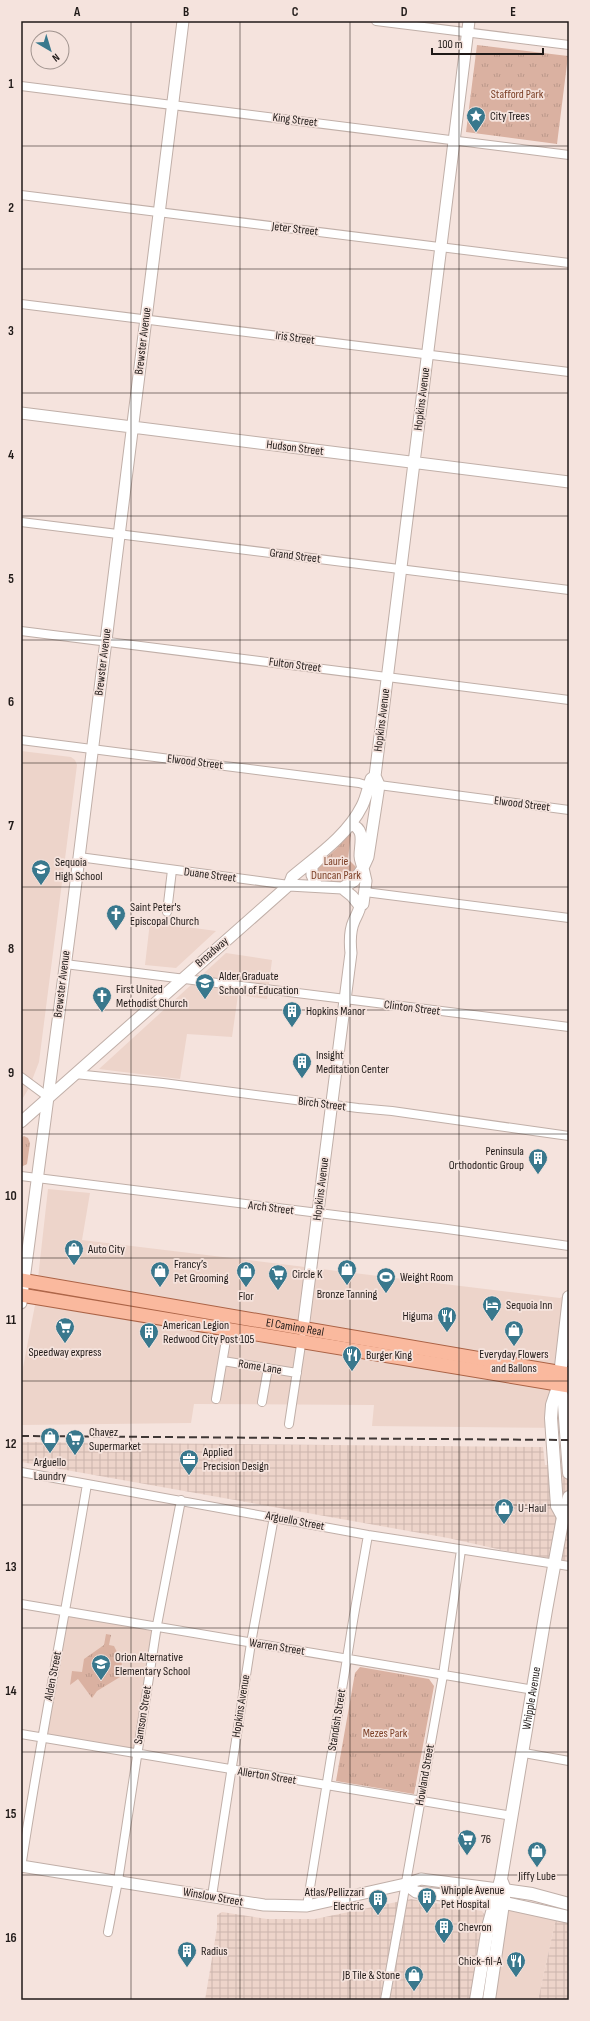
<svg xmlns="http://www.w3.org/2000/svg" width="590" height="2021" viewBox="0 0 590 2021" font-family="'Sofia Sans Condensed',sans-serif">
<defs>
<pattern id="industrial-grid" width="8" height="8" patternUnits="userSpaceOnUse"><rect width="8" height="8" fill="#edd4ca"/><path d="M0 4h8M4 0v8" fill="none" stroke="#cbb5ad"/></pattern>
<pattern id="park-tufts" width="24" height="20" patternUnits="userSpaceOnUse"><rect width="24" height="20" fill="#dab1a1"/><path d="M3 7l-1-3M5 7V3M7 7l1-3M15 17l-1-3M17 17v-4M19 17l1-3" fill="none" stroke="#bb988a"/></pattern>
</defs>
<rect width="100%" height="100%" fill="#f5e3dd"/>
<path fill="#edd4ca" d="M21,751L71,757L75,760L77,765L39,1062L29,1088L21,1101Z
M150,922L216,931L176,968L145,965Z
M226,953L272,960L267,999L238,995L232,1037L187,1034L180,1079L99,1069Z
M48,1189L90,1193L82,1240L560,1298L569,1292V1428L372,1426L374,1405L194,1404L191,1423L21,1425V1378L35,1305Z
M66,1612L157,1625L137,1754L42,1737Z
M503,1902L557,1914L538,2000H489Z"/>
<path fill="url(#industrial-grid)" d="M21,1442L543,1447L545,1465H569V1539L566,1564L448,1538L21,1462Z
M411,1899L482,1911L484,1914L470,2000H205L217,1928V1915L222,1912L267,1919H315Z
M557,1914L569,1917V2000H538Z"/>
<path fill="url(#park-tufts)" d="M477,45L568,56L557,144L466,132Z
M350,833L351,834L348,859L356,867L353,876L343,884L320,881L316,870L320,863L336,849Z
M24,1136L28,1138L30,1143L27,1164L21,1167V1138Z
M106,1634L111,1635L109,1645L114,1646L117,1652L123,1654L120,1677L97,1691L92,1698L78,1679L70,1685L72,1671L82,1672L84,1659L104,1645Z
M360,1667L429,1679L434,1686L414,1794L336,1781L355,1673Z"/>
<g fill="none" stroke-linecap="round" stroke-linejoin="round">
<defs>
<path id="minor" d="M376,21L569,45
M21,86L569,155
M21,195L569,263
M21,304L569,372
M21,522L569,590
M21,631L569,700
M21,740L359,783L369,786
M379,785L569,810
M79,857L289,885
M365,892L569,918
M167,912L172,870
M65,964L569,1027
M75,1074L163,1083L358,1108L392,1111L569,1136
M21,1077L48,1097
M21,1176L440,1228L569,1246
M223,1361L297,1373
M216,1399L226,1340
M262,1402L268,1368
M289,1424L302,1338
M21,1472L368,1535L569,1566
M21,1604L534,1690
M21,1734L512,1816
M524,1753L569,1761
M21,1868C40,1740 66,1612 87,1484
M212,1896L251,1643L274,1517
M307,1906L353,1621L368,1535
M108,1932L118,1881L157,1625L181,1500
M385,2000L443,1675L461,1550"/>
<path id="tertiary" d="M21,413L569,482
M289,885L342,888L352,896L360,906
M317,886L312,875V866L319,859
M342,888L354,881L363,868C362,864 360,860 360,856C360,843 366,830 351,824
M21,1122L289,885L292,877C317,856 347,836 362,806C366,798 368,788 371,779L375,776
M21,1303L72,914L183,21
M303,1329L351,953C350,944 350,930 354,921C356,916 359,912 360,906L363,904L366,881L363,868L368,857L378,792L379,785L375,776L469,21
M21,1866L264,1905L307,1906L405,1884L421,1879L498,1889
M405,1884L416,1892L494,1901"/>
<g id="secondary">
<path d="M559,1384L564,1404L569,1473"/>
<path d="M563,1517L557,1506L551,1418L552,1405L559,1384L569,1297"/>
<path d="M498,1889L532,1894L569,1904"/>
<path d="M496,1901L569,1917"/>
<path id="s1" d="M476,2000L488,1927L501,1879L546,1610L563,1517L569,1497"/>
<path d="M489,2000L505,1890L502,1882"/>
</g>
<g id="primary">
<path id="s2" d="M21,1280L569,1374"/>
<path d="M21,1295L569,1386"/>
</g>
</defs>
<use href="#minor" stroke="#c0afa8" stroke-width="10"/>
<use href="#tertiary" stroke="#c0afa8" stroke-width="13"/>
<use href="#secondary" stroke="#c0afa8" stroke-width="14"/>
<use href="#primary" stroke="#ab6346" stroke-width="15"/>
<use href="#minor" stroke="#fff" stroke-width="8"/>
<use href="#tertiary" stroke="#fff" stroke-width="11"/>
<use href="#secondary" stroke="#fff" stroke-width="12"/>
<use href="#primary" stroke="#fab99e" stroke-width="13"/>
<path stroke="#3f3735" stroke-width="2" stroke-dasharray="8 4" stroke-linecap="butt" d="M21,1436L569,1440"/>
</g>
<path fill="none" stroke="#201a18" stroke-width="1" stroke-opacity="0.55" d="M131,21V2000M240,21V2000M350,21V2000M459,21V2000M21,146H569M21,269H569M21,393H569M21,516H569M21,640H569M21,763H569M21,887H569M21,1010H569M21,1134H569M21,1258H569M21,1381H569M21,1505H569M21,1628H569M21,1752H569M21,1875H569"/>
<defs>
<symbol id="sight-pin" viewBox="-11 -11 22 30"><path d="M0 17L-7.5 6A9.5 9.5 0 1 1 7.5 6Z" fill="#39788d" stroke="#f5e3dd"/><path d="M0-6L1.8-2.2L6-1.7L2.9 1.2L3.7 5.4L0 3.3L-3.7 5.4L-2.9 1.2L-6-1.7L-1.8-2.2Z" fill="#fff"/></symbol>
<symbol id="school-pin" viewBox="-11 -11 22 30"><path d="M0 17L-7.5 6A9.5 9.5 0 1 1 7.5 6Z" fill="#39788d" stroke="#f5e3dd"/><path d="M0-5L7-2L0 1L-7-2ZM-4 1L0 2.5L4 1V4Q0 6-4 4Z" fill="#fff"/></symbol>
<symbol id="church-pin" viewBox="-11 -11 22 30"><path d="M0 17L-7.5 6A9.5 9.5 0 1 1 7.5 6Z" fill="#39788d" stroke="#f5e3dd"/><path d="M-1.2-6h2.4v3.5h3.3v2.4h-3.3V6h-2.4V-.1h-3.3v-2.4h3.3Z" fill="#fff"/></symbol>
<symbol id="university-pin" viewBox="-11 -11 22 30"><path d="M0 17L-7.5 6A9.5 9.5 0 1 1 7.5 6Z" fill="#39788d" stroke="#f5e3dd"/><path d="M0-5L7-2L0 1L-7-2ZM-4 1L0 2.5L4 1V4Q0 6-4 4Z" fill="#fff"/></symbol>
<symbol id="building-pin" viewBox="-11 -11 22 30"><path d="M0 17L-7.5 6A9.5 9.5 0 1 1 7.5 6Z" fill="#39788d" stroke="#f5e3dd"/><path d="M-4-6H4V6H1V3H-1V6H-4ZM-2.5-4.3h1.7v1.8h-1.7ZM.8-4.3h1.7v1.8H.8ZM-2.5-1h1.7V.8h-1.7ZM.8-1h1.7V.8H.8Z" fill="#fff"/></symbol>
<symbol id="shop-pin" viewBox="-11 -11 22 30"><path d="M0 17L-7.5 6A9.5 9.5 0 1 1 7.5 6Z" fill="#39788d" stroke="#f5e3dd"/><path d="M-5-2.5h2.3a2.7 3.5 0 0 1 5.4 0H5L5.5 6h-11ZM-1.5-2.5h3a1.5 2.3 0 0 0-3 0Z" fill="#fff"/></symbol>
<symbol id="supermarket-pin" viewBox="-11 -11 22 30"><path d="M0 17L-7.5 6A9.5 9.5 0 1 1 7.5 6Z" fill="#39788d" stroke="#f5e3dd"/><path d="M-6-5.5h2.5l.6 2H6L4.5 2H-2.5L-4.4-4H-6ZM-1.5 3.2a1.3 1.3 0 1 0 .1 0ZM3 3.2a1.3 1.3 0 1 0 .1 0Z" fill="#fff"/></symbol>
<symbol id="stadium-pin" viewBox="-11 -11 22 30"><path d="M0 17L-7.5 6A9.5 9.5 0 1 1 7.5 6Z" fill="#39788d" stroke="#f5e3dd"/><path d="M0-5a6.5 5 0 1 0 0 10a6.5 5 0 1 0 0-10ZM-3.5-1.8h7v3.6h-7Z" fill="#fff"/></symbol>
<symbol id="hotel-pin" viewBox="-11 -11 22 30"><path d="M0 17L-7.5 6A9.5 9.5 0 1 1 7.5 6Z" fill="#39788d" stroke="#f5e3dd"/><path d="M-6-4.5h1.5V1H6V5H4.5V3h-9V5H-6ZM-4 0a1.8 1.8 0 1 1 3.6 0ZM.5 0V-2.5h3Q6-2.5 6 0Z" fill="#fff"/></symbol>
<symbol id="restaurant-pin" viewBox="-11 -11 22 30"><path d="M0 17L-7.5 6A9.5 9.5 0 1 1 7.5 6Z" fill="#39788d" stroke="#f5e3dd"/><path d="M-5-6h1v4h1v-4h1v4h1v-4h1v5L-1.5 .5V6h-2V.5L-5-1ZM5-6V6H3V1.5H1.5Q1.5-4 5-6Z" fill="#fff"/></symbol>
<symbol id="office-pin" viewBox="-11 -11 22 30"><path d="M0 17L-7.5 6A9.5 9.5 0 1 1 7.5 6Z" fill="#39788d" stroke="#f5e3dd"/><path d="M-6-3h4V-5.5h4V-3h4V5H-6ZM-1-4.5V-3h2v-1.5ZM-6 0V1H6V0Z" fill="#fff"/></symbol>
</defs>
<g fill-rule="evenodd">
<use href="#sight-pin" x="465" y="105" width="22" height="30"/>
<use href="#school-pin" x="30" y="858" width="22" height="30"/>
<use href="#church-pin" x="105" y="903" width="22" height="30"/>
<use href="#university-pin" x="194" y="972" width="22" height="30"/>
<use href="#church-pin" x="91" y="985" width="22" height="30"/>
<use href="#building-pin" x="281" y="1000" width="22" height="30"/>
<use href="#building-pin" x="291" y="1051" width="22" height="30"/>
<use href="#building-pin" x="527" y="1147" width="22" height="30"/>
<use href="#shop-pin" x="63" y="1238" width="22" height="30"/>
<use href="#shop-pin" x="336" y="1258" width="22" height="30"/>
<use href="#shop-pin" x="149" y="1260" width="22" height="30"/>
<use href="#shop-pin" x="235" y="1260" width="22" height="30"/>
<use href="#supermarket-pin" x="267" y="1263" width="22" height="30"/>
<use href="#stadium-pin" x="375" y="1266" width="22" height="30"/>
<use href="#hotel-pin" x="481" y="1294" width="22" height="30"/>
<use href="#restaurant-pin" x="436" y="1305" width="22" height="30"/>
<use href="#supermarket-pin" x="54" y="1316" width="22" height="30"/>
<use href="#shop-pin" x="503" y="1319" width="22" height="30"/>
<use href="#building-pin" x="138" y="1321" width="22" height="30"/>
<use href="#restaurant-pin" x="341" y="1344" width="22" height="30"/>
<use href="#shop-pin" x="39" y="1426" width="22" height="30"/>
<use href="#supermarket-pin" x="64" y="1428" width="22" height="30"/>
<use href="#office-pin" x="178" y="1448" width="22" height="30"/>
<use href="#shop-pin" x="493" y="1497" width="22" height="30"/>
<use href="#school-pin" x="90" y="1653" width="22" height="30"/>
<use href="#supermarket-pin" x="456" y="1828" width="22" height="30"/>
<use href="#shop-pin" x="526" y="1840" width="22" height="30"/>
<use href="#building-pin" x="416" y="1886" width="22" height="30"/>
<use href="#building-pin" x="367" y="1888" width="22" height="30"/>
<use href="#building-pin" x="433" y="1916" width="22" height="30"/>
<use href="#building-pin" x="176" y="1940" width="22" height="30"/>
<use href="#restaurant-pin" x="505" y="1950" width="22" height="30"/>
<use href="#shop-pin" x="403" y="1964" width="22" height="30"/>
</g>
<g text-anchor="middle" dominant-baseline="central" stroke-width="3.5" stroke-linejoin="round" paint-order="stroke">
<g font-size="12" fill="#7c4027" stroke="#f5e3dd">
<text x="517" y="94">Stafford Park</text>
<text x="336" y="861">Laurie<tspan x="336" dy="14">Duncan Park</tspan></text>
<text x="385" y="1733">Mezes Park</text>
</g>
<g font-size="12" fill="#201a18" stroke="#f5e3dd" text-anchor="start">
<text x="490" y="116">City Trees</text>
<text x="55" y="862">Sequoia<tspan x="55" dy="14">High School</tspan></text>
<text x="130" y="907">Saint Peter's<tspan x="130" dy="14">Episcopal Church</tspan></text>
<text x="219" y="976">Alder Graduate<tspan x="219" dy="14">School of Education</tspan></text>
<text x="116" y="989">First United<tspan x="116" dy="14">Methodist Church</tspan></text>
<text x="306" y="1011">Hopkins Manor</text>
<text x="316" y="1055">Insight<tspan x="316" dy="14">Meditation Center</tspan></text>
<text x="524" y="1151" text-anchor="end">Peninsula<tspan x="524" dy="14">Orthodontic Group</tspan></text>
<text x="88" y="1249">Auto City</text>
<text x="174" y="1264">Francy’s<tspan x="174" dy="14">Pet Grooming</tspan></text>
<text x="292" y="1274">Circle K</text>
<text x="400" y="1277">Weight Room</text>
<text x="347" y="1294" text-anchor="middle">Bronze Tanning</text>
<text x="246" y="1296" text-anchor="middle">Flor</text>
<text x="506" y="1305">Sequoia Inn</text>
<text x="433" y="1316" text-anchor="end">Higuma</text>
<text x="163" y="1325">American Legion<tspan x="163" dy="14">Redwood City Post 105</tspan></text>
<text x="65" y="1352" text-anchor="middle">Speedway express</text>
<text x="514" y="1354" text-anchor="middle">Everyday Flowers<tspan x="514" dy="14">and Ballons</tspan></text>
<text x="366" y="1355">Burger King</text>
<text x="89" y="1432">Chavez<tspan x="89" dy="14">Supermarket</tspan></text>
<text x="203" y="1452">Applied<tspan x="203" dy="14">Precision Design</tspan></text>
<text x="50" y="1462" text-anchor="middle">Arguello<tspan x="50" dy="14">Laundry</tspan></text>
<text x="518" y="1508">U-Haul</text>
<text x="115" y="1657">Orion Alternative<tspan x="115" dy="14">Elementary School</tspan></text>
<text x="481" y="1839">76</text>
<text x="537" y="1876" text-anchor="middle">Jiffy Lube</text>
<text x="441" y="1890">Whipple Avenue<tspan x="441" dy="14">Pet Hospital</tspan></text>
<text x="364" y="1892" text-anchor="end">Atlas/Pellizzari<tspan x="364" dy="14">Electric</tspan></text>
<text x="458" y="1927">Chevron</text>
<text x="201" y="1951">Radius</text>
<text x="502" y="1961" text-anchor="end">Chick-fil-A</text>
<text x="400" y="1975" text-anchor="end">JB Tile &amp; Stone</text>
</g>
<g font-size="12" fill="#201a18" stroke="#f5e3dd">
<text transform="translate(295 120) rotate(7)">King Street</text>
<text transform="translate(295 229) rotate(7)">Jeter Street</text>
<text transform="translate(295 338) rotate(7)">Iris Street</text>
<text transform="translate(143 341) rotate(-83)">Brewster Avenue</text>
<text transform="translate(422 399) rotate(-83)">Hopkins Avenue</text>
<text transform="translate(295 448) rotate(7)">Hudson Street</text>
<text transform="translate(295 556) rotate(7)">Grand Street</text>
<text transform="translate(103 662) rotate(-83)">Brewster Avenue</text>
<text transform="translate(295 665) rotate(7)">Fulton Street</text>
<text transform="translate(382 720) rotate(-83)">Hopkins Avenue</text>
<text transform="translate(195 762) rotate(7)">Elwood Street</text>
<text transform="translate(522 804) rotate(7)">Elwood Street</text>
<text transform="translate(210 875) rotate(7)">Duane Street</text>
<text transform="translate(212 952) rotate(-41)">Broadway</text>
<text transform="translate(62 984) rotate(-83)">Brewster Avenue</text>
<text transform="translate(412 1008) rotate(7)">Clinton Street</text>
<text transform="translate(322 1104) rotate(7)">Birch Street</text>
<text transform="translate(321 1189) rotate(-83)">Hopkins Avenue</text>
<text transform="translate(271 1208) rotate(7)">Arch Street</text>
<text stroke="none"><textPath href="#s2" startOffset="278">El Camino Real</textPath></text>
<text transform="translate(260 1367) rotate(9)">Rome Lane</text>
<text transform="translate(295 1521) rotate(11)">Arguello Street</text>
<text transform="translate(277 1647) rotate(9)">Warren Street</text>
<text transform="translate(53 1676) rotate(-79)">Alden Street</text>
<text stroke="none"><textPath href="#s1" startOffset="307">Whipple Avenue</textPath></text>
<text transform="translate(241 1706) rotate(-81)">Hopkins Avenue</text>
<text transform="translate(143 1715) rotate(-81)">Samson Street</text>
<text transform="translate(337 1720) rotate(-81)">Standish Street</text>
<text transform="translate(425 1775) rotate(-80)">Howland Street</text>
<text transform="translate(267 1776) rotate(9)">Allerton Street</text>
<text transform="translate(213 1897) rotate(10)">Winslow Street</text>
</g>
</g>
<rect width="590" height="2021" fill="none" stroke="#f5e3dd" stroke-width="44"/>
<g transform="translate(50 50) rotate(142)"><circle r="19" fill="#f5e3dd" stroke="#a0938e"/>
<path d="M0-3L7 15L0 10L-7 15Z" fill="#39788d"/>
<text y="-6" font-size="11" font-weight="bold" text-anchor="middle" fill="#201a18">N</text>
</g>
<path d="M432 48v6h111v-6" fill="none" stroke="#201a18" stroke-width="2"/>
<text x="438" y="48" font-size="12" fill="#201a18" stroke="#f5e3dd" stroke-width="3" paint-order="stroke">100 m</text>
<rect x="22" y="22" width="546" height="1977" fill="none" stroke="#201a18" stroke-width="1.5"/>
<g font-size="13" text-anchor="middle" font-weight="bold" fill="#201a18">
<text x="77" y="16">A</text>
<text x="186" y="16">B</text>
<text x="295" y="16">C</text>
<text x="404" y="16">D</text>
<text x="513" y="16">E</text>
<text x="11" y="88">1</text>
<text x="11" y="212">2</text>
<text x="11" y="335">3</text>
<text x="11" y="459">4</text>
<text x="11" y="583">5</text>
<text x="11" y="706">6</text>
<text x="11" y="830">7</text>
<text x="11" y="953">8</text>
<text x="11" y="1077">9</text>
<text x="11" y="1200">10</text>
<text x="11" y="1324">11</text>
<text x="11" y="1448">12</text>
<text x="11" y="1571">13</text>
<text x="11" y="1695">14</text>
<text x="11" y="1818">15</text>
<text x="11" y="1942">16</text>
</g>
</svg>
